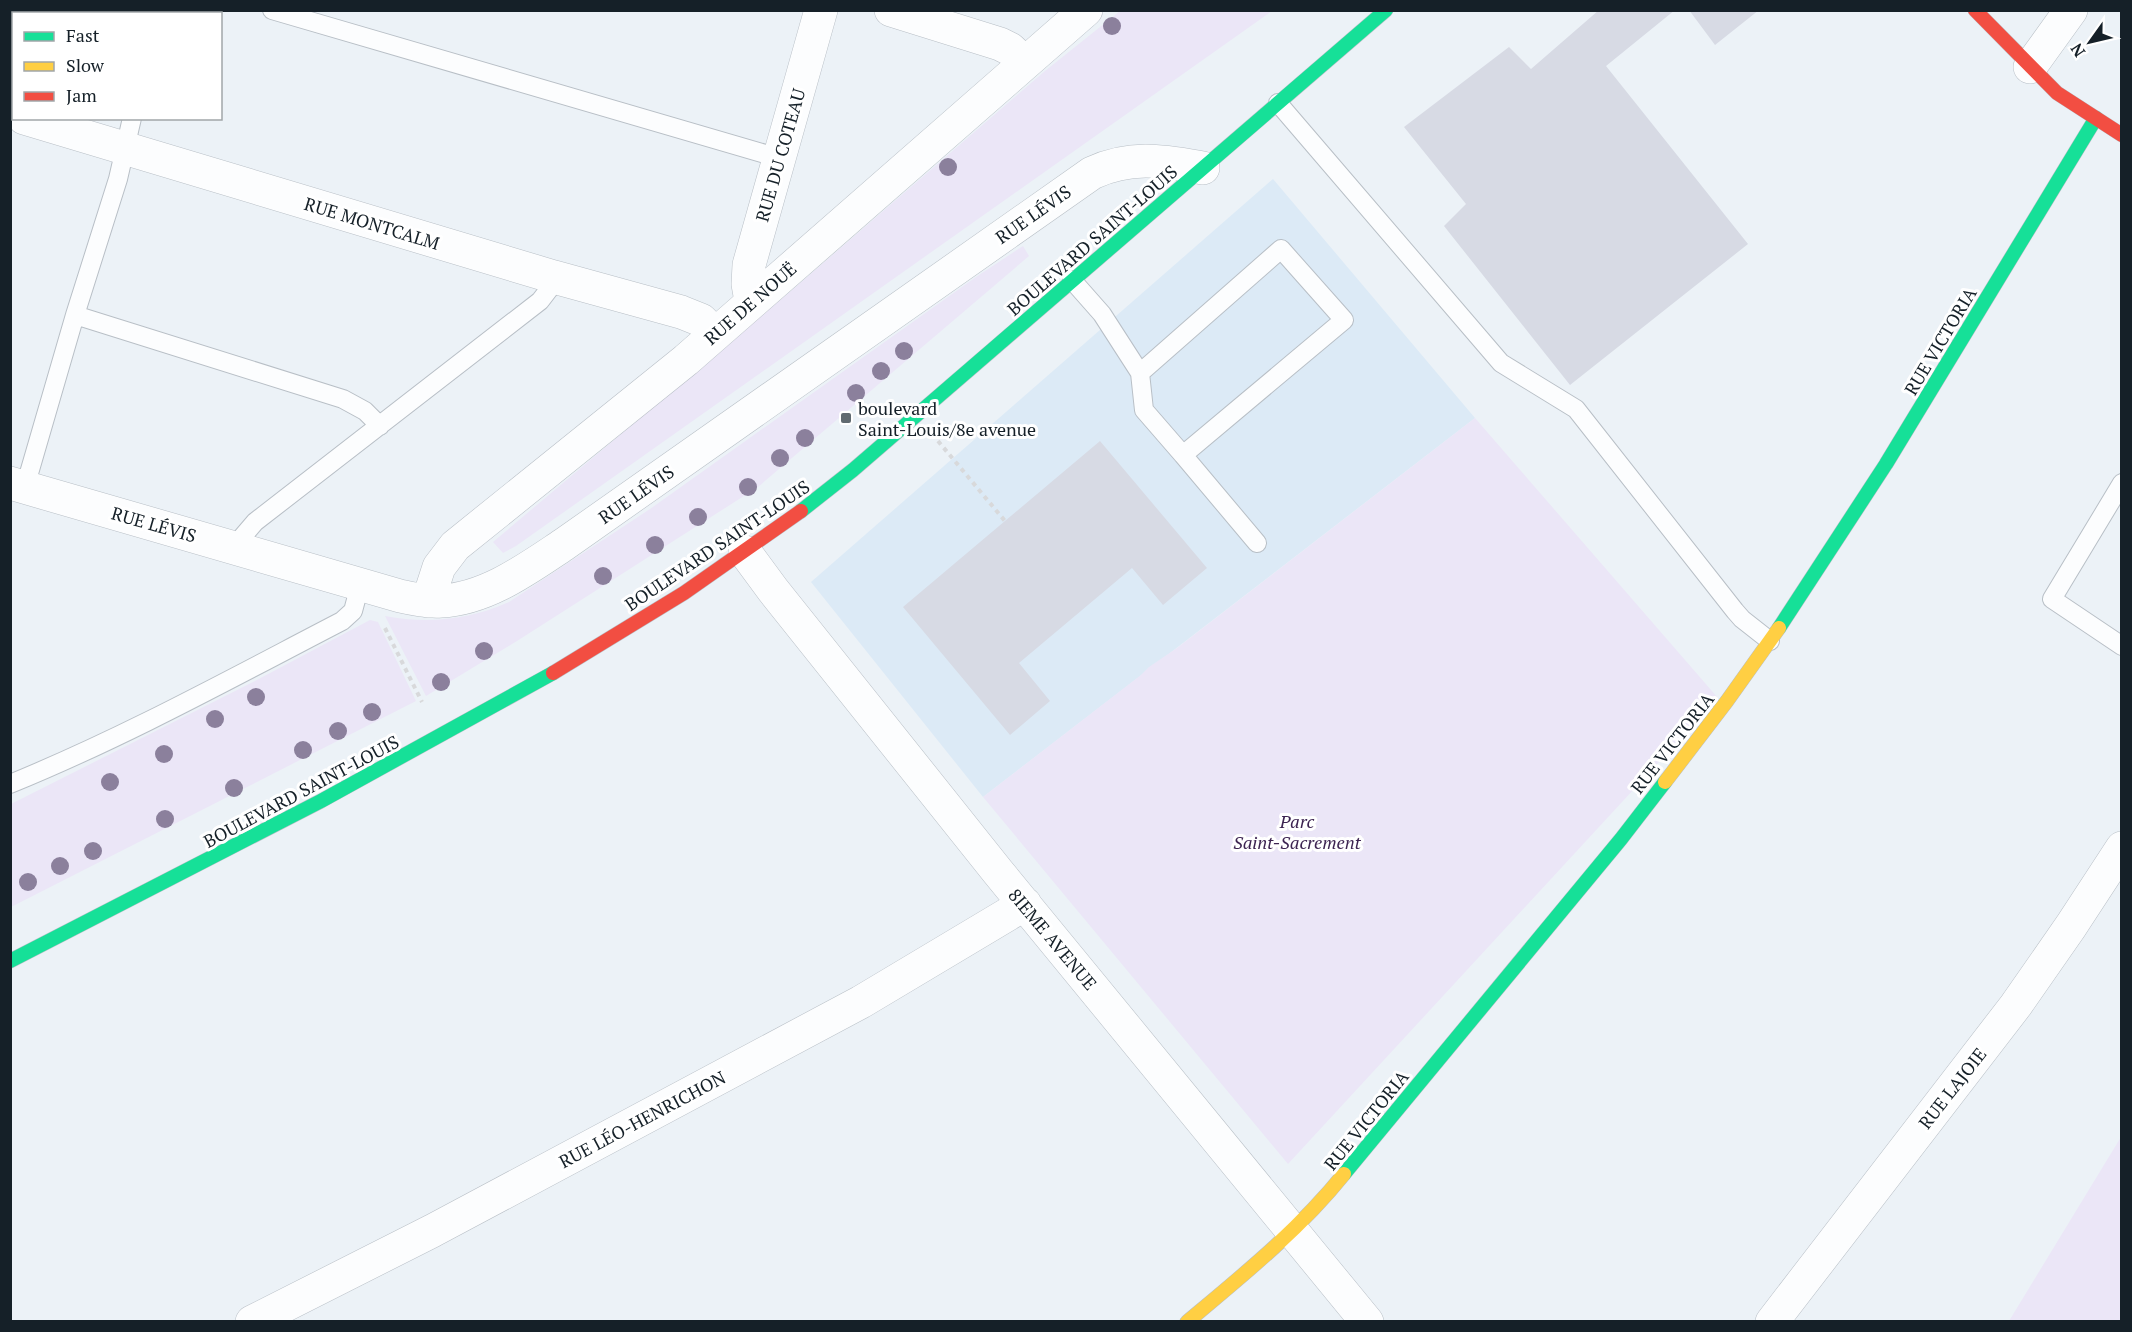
<svg xmlns="http://www.w3.org/2000/svg" width="2132" height="1332" viewBox="0 0 2132 1332" font-family="'PT Serif',serif">
<rect width="100%" height="100%" fill="#ecf2f7"/>
<path fill="#dceaf6" d="M1273,179L1475,418L983,797L811,582Z"/>
<path fill="#ebe6f7" d="M1120,11H1272L516,546L503,553L493,542L792,290L1045,71Z
M1023,246L1029,256L758,487L517,641L426,696L385,616C428,624 469,620 509,602L650,509L976,277Z
M1475,418L1718,698L1288,1164L983,797L1141,675L1149,667L1177,648Z
M370,620L378,622L416,701L11,907V804L253,682Z
M2121,1137V1321H2009Z"/>
<path fill="#d7dae4" d="M1599,10H1675L1606,66L1748,244L1570,385L1444,226L1466,204L1404,127L1509,47L1531,69Z
M1689,10H1759L1715,45Z
M1100,441L1207,568L1163,605L1132,568L1019,663L1050,701L1010,735L903,607Z"/>
<g fill="none" stroke-linecap="round" stroke-linejoin="round">
<defs>
<path id="lane" d="M272,10L779,158
M161,14L162,10
M1278,103L1501,363L1576,409L1735,611L1742,619L1770,641
M1072,280L1102,314L1140,373L1144,410L1183,455L1344,320L1281,249L1140,373
M75,315L343,399L365,411L380,426
M1183,455L1257,543
M2122,483L2052,599L2122,646
M25,487L75,315L118,179L132,118
M238,549L243,536L255,522L540,301L550,288L554,277
M10,784C125,737 232,678 342,621L353,611L360,585"/>
<path id="street" d="M891,10L1000,44L1010,49L1025,63
M2030,67L2071,10
M24,118L554,277L681,312L701,320L715,334
M751,301L748,284L749,265L821,10
M10,483L400,596C413,599 427,602 441,601C486,599 527,569 563,545L1092,173C1132,155 1162,161 1203,168
M745,552L773,590L998,872L1367,1322
M428,601L439,567L455,546L686,360L1086,10
M252,1322L432,1231L861,1002L1025,904
M1772,1322L2016,1005L2071,926L2122,848"/>
<path id="fast" d="M801,511L853,470L1386,10
M1779,628L1886,464L2096,118
M10,961L321,801L553,673
M1344,1174L1621,839L1665,782"/>
<path id="slow" d="M1665,782L1727,701L1779,628
M1187,1322C1242,1276 1299,1230 1344,1174"/>
<path id="jam" d="M1975,10L2057,93L2122,135
M553,673L684,593L801,511"/>
</defs>
<use href="#lane" stroke="#b8bfc6" stroke-width="20"/>
<use href="#street" stroke="#b8bfc6" stroke-width="34"/>
<use href="#fast" stroke="#b8bfc6" stroke-width="15"/>
<use href="#slow" stroke="#b8bfc6" stroke-width="15"/>
<use href="#jam" stroke="#b8bfc6" stroke-width="15"/>
<path stroke="#d8d9db" stroke-width="4" stroke-dasharray="4.5 4.5" stroke-linecap="butt" d="M110,14L115,10
M10,65L14,64
M938,441L1005,521
M385,628L422,702"/>
<use href="#lane" stroke="#fcfdfe" stroke-width="18"/>
<use href="#street" stroke="#fcfdfe" stroke-width="33"/>
<use href="#fast" stroke="#16e098" stroke-width="14"/>
<use href="#slow" stroke="#ffcf43" stroke-width="14"/>
<use href="#jam" stroke="#f24e42" stroke-width="14"/>
</g>
<g fill="#8b809c">
<circle cx="1112" cy="26" r="9"/>
<circle cx="948" cy="167" r="9"/>
<circle cx="904" cy="351" r="9"/>
<circle cx="881" cy="371" r="9"/>
<circle cx="856" cy="393" r="9"/>
<circle cx="805" cy="438" r="9"/>
<circle cx="780" cy="458" r="9"/>
<circle cx="748" cy="487" r="9"/>
<circle cx="698" cy="517" r="9"/>
<circle cx="655" cy="545" r="9"/>
<circle cx="603" cy="576" r="9"/>
<circle cx="484" cy="651" r="9"/>
<circle cx="441" cy="682" r="9"/>
<circle cx="256" cy="697" r="9"/>
<circle cx="372" cy="712" r="9"/>
<circle cx="215" cy="719" r="9"/>
<circle cx="338" cy="731" r="9"/>
<circle cx="303" cy="750" r="9"/>
<circle cx="164" cy="754" r="9"/>
<circle cx="110" cy="782" r="9"/>
<circle cx="234" cy="788" r="9"/>
<circle cx="165" cy="819" r="9"/>
<circle cx="93" cy="851" r="9"/>
<circle cx="60" cy="866" r="9"/>
<circle cx="28" cy="882" r="9"/>
</g>
<rect fill="#606a70" stroke="#fff" stroke-width="2" x="840" y="412" width="12" height="12" rx="3"/>
<g text-anchor="middle" dominant-baseline="central" stroke-width="6" stroke-linejoin="round" paint-order="stroke">
<g font-size="18" fill="#152028" stroke="#fff">
<text transform="translate(780 155) rotate(-74)">RUE DU COTEAU</text>
<text transform="translate(1033 214) rotate(-35)">RUE LÉVIS</text>
<text transform="translate(372 223) rotate(17)">RUE MONTCALM</text>
<text transform="translate(1092 240) rotate(-41)">BOULEVARD SAINT-LOUIS</text>
<text transform="translate(750 303) rotate(-41)">RUE DE NOUË</text>
<text transform="translate(1940 341) rotate(-59)">RUE VICTORIA</text>
<text transform="translate(636 494) rotate(-35)">RUE LÉVIS</text>
<text transform="translate(154 524) rotate(16)">RUE LÉVIS</text>
<text transform="translate(717 545) rotate(-34)">BOULEVARD SAINT-LOUIS</text>
<text transform="translate(1672 743) rotate(-52)">RUE VICTORIA</text>
<text transform="translate(301 791) rotate(-28)">BOULEVARD SAINT-LOUIS</text>
<text transform="translate(1053 939) rotate(50)">8IEME AVENUE</text>
<text transform="translate(1952 1088) rotate(-52)">RUE LAJOIE</text>
<text transform="translate(642 1119) rotate(-28)">RUE LÉO-HENRICHON</text>
<text transform="translate(1366 1120) rotate(-51)">RUE VICTORIA</text>
</g>
<g font-size="18" fill="#152028" stroke="#fff" text-anchor="start">
<text x="858" y="408">boulevard<tspan x="858" dy="21">Saint-Louis/8e avenue</tspan></text>
</g>
<g font-size="18" font-style="italic" fill="#3c2351" stroke="#fff">
<text x="1297" y="821">Parc<tspan x="1297" dy="21">Saint-Sacrement</tspan></text>
</g>
</g>
<rect width="2132" height="1332" fill="none" stroke="#152028" stroke-width="24"/>
<rect x="12" y="12" width="210" height="108" fill="#ffffff" stroke="#a1a6a9" stroke-width="1.5"/>
<rect x="24" y="32" width="30" height="9" fill="#16e098" stroke="#a1a6a9" stroke-width="1.5"/>
<text x="66" y="42" font-size="18" fill="#152028">Fast</text>
<rect x="24" y="62" width="30" height="9" fill="#ffcf43" stroke="#a1a6a9" stroke-width="1.5"/>
<text x="66" y="72" font-size="18" fill="#152028">Slow</text>
<rect x="24" y="92" width="30" height="9" fill="#f24e42" stroke="#a1a6a9" stroke-width="1.5"/>
<text x="66" y="102" font-size="18" fill="#152028">Jam</text>
<g transform="translate(2090 42) rotate(236)" stroke="#ffffff" stroke-width="4.5" paint-order="stroke">
<path d="M0-4.5L10 22L0 15L-10 22Z" fill="#152028"/>
<text y="-9" font-size="16" font-weight="bold" text-anchor="middle" fill="#152028">N</text>
</g>
</svg>
